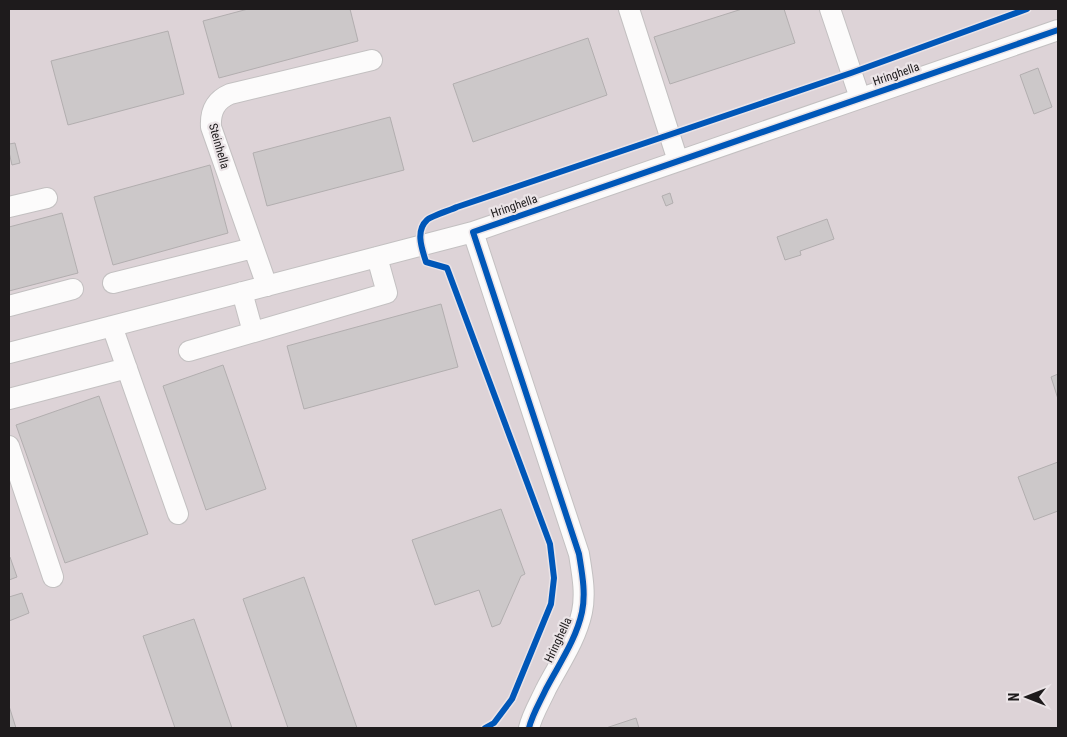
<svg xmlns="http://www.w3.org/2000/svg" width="1067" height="737" viewBox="0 0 1067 737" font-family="'Roboto Condensed',sans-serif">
<rect width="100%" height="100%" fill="#eae5e7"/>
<path fill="#ddd3d7" d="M9,9H1058V728H9Z"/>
<path fill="#ccc8c9" stroke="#b2aeaf" d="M248,9H350L358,41L219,78L203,21Z
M742,9H784L795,43L670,84L654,37Z
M168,31L184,94L68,125L51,61Z
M588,38L607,95L473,142L453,84Z
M1038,68L1052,107L1034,114L1020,75Z
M390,117L404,170L267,206L253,153Z
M15,143L20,163L12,165L9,152V144Z
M210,165L228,233L113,265L94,197Z
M670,193L673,203L666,206L662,196Z
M62,213L78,273L9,291V227Z
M827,219L834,239L800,251L801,255L785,260L777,237Z
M441,304L458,367L304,409L287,346Z
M223,365L266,489L206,510L163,386Z
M1058,374V399L1051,377Z
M99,396L148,534L65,563L16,425Z
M1058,462V511L1034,520L1018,477Z
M501,509L525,574L521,576L500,624L492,627L479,590L435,605L412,540Z
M9,557H10L17,577L9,580Z
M304,577L357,728H288L243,599Z
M22,593L29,613L9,621V597Z
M194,619L232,728H175L143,636Z
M9,706L16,728H9Z
M636,718L639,728H606Z"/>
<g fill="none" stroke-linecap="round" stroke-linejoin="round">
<defs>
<path id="minor" d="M630,9H629L678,161
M830,9L860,98
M9,207L47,198
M113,283L253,248
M267,286L211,127C210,111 216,100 230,94L372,60
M242,292L253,332
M9,306L73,289
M112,326L178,514
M189,351L387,293L377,257
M9,353L473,232
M9,399L127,368
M9,446L53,577
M529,728C532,715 540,702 546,689C559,664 576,640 582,612C586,593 582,573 579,554L473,232L1058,30"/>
</defs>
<use href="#minor" stroke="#c3c0c1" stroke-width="22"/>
<use href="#minor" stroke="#fcfbfb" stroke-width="20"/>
<defs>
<path id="cycleway" d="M485,728L494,723L512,699L551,604L554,578L550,544L447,268L426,262C422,249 415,231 427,220C431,216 451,210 457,207L851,73L1027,9
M529,728C532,715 540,702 546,689C559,664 576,640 582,612C586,593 582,573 579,554L473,232L1058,30"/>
</defs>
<use href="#cycleway" stroke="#ebe4e7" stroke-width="9"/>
<use href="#cycleway" stroke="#0057b8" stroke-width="6"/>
</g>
<g text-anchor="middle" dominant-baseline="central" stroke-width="4.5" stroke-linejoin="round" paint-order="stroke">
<g font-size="12" fill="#1e1b1c" stroke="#ebe4e7">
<text transform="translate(896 74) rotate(-19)">Hringhella</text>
<text transform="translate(219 146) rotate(74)">Steinhella</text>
<text transform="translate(514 206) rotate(-19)">Hringhella</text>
<text transform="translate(558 640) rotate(-65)">Hringhella</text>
</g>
</g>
<rect width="1067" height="737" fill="none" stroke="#1e1b1c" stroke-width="20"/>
<g transform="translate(1027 697) rotate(270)" stroke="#ebe4e7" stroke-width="4" paint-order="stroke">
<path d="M0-4L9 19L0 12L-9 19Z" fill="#1e1b1c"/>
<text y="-8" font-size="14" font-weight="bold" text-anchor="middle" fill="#1e1b1c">N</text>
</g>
</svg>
